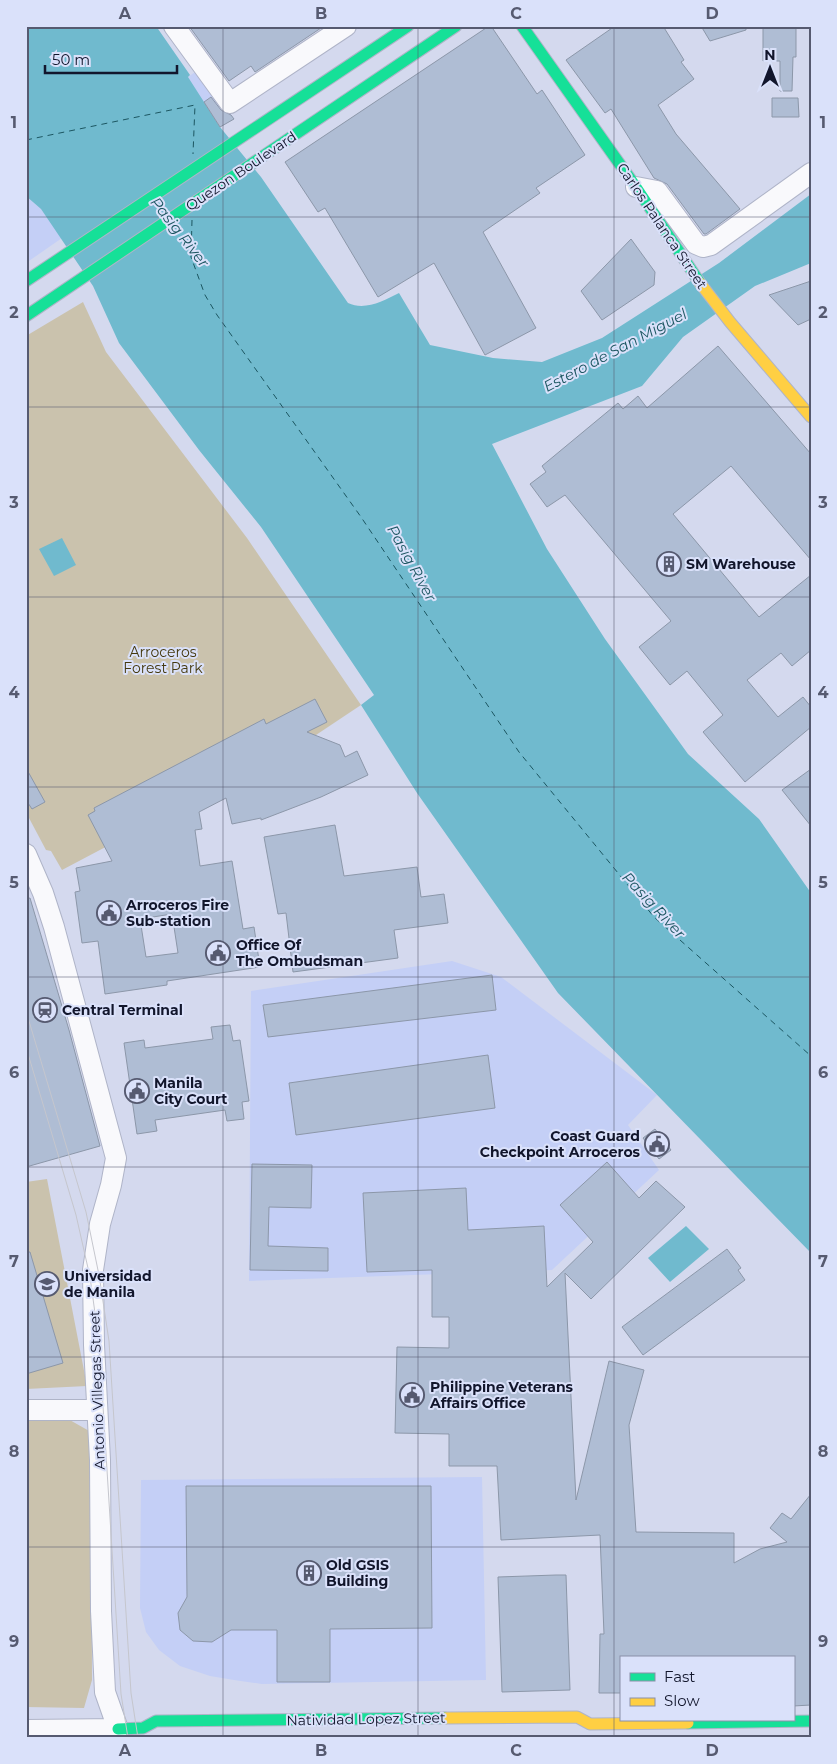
<svg xmlns="http://www.w3.org/2000/svg" width="837" height="1764" viewBox="0 0 837 1764" font-family="Montserrat,sans-serif">
<rect width="100%" height="100%" fill="#d4d9ee"/>
<path fill="#c4cff6" d="M201,68L234,119L220,127L209,111L201,115L188,77Z
M26,196L41,209L62,238L26,263Z
M452,961L501,977L657,1095L628,1125L659,1170L552,1270L249,1281L251,991Z
M482,1477L486,1680L262,1684L234,1680L210,1676L180,1666L159,1650L146,1632L140,1608L141,1480Z"/>
<path fill="#cac2ad" d="M83,302L106,352L247,538L361,705L310,739L62,870L51,851L46,850L29,818H26V336Z
M47,1179L87,1386L26,1389V1182Z
M68,1419L91,1432L92,1680L84,1708L26,1707V1420Z"/>
<path fill="#70bace" d="M26,26H156L190,75L188,77L220,127L261,177L348,303C365,311 383,301 399,293L430,345L493,358L542,362L602,338L719,263L811,194V263L755,286L683,337L642,386L492,444L547,549L605,639L688,754L759,819L811,893V1253L558,993L417,793L361,705L374,695L261,527L199,450L119,343L93,286L41,209L26,196Z
M62,538L76,565L54,576L39,549Z
M686,1226L709,1249L670,1282L648,1258Z"/>
<g fill="none" stroke-linecap="round" stroke-linejoin="round">
<path stroke="#1c5661" stroke-width="1" stroke-dasharray="6 5" stroke-linecap="butt" d="M26,140L195,105L193,154
M192,220L191,257L205,295L217,315L361,517L519,752L654,917L811,1056"/>
</g>
<path fill="#afbdd4" stroke="#8c97a9" fill-rule="evenodd" d="M189,26H324L255,72L251,66L229,81Z
M489,26H491L537,94L542,90L585,155L536,188L540,193L483,232L536,328L485,355L434,263L378,297L325,208L318,212L285,162Z
M615,26H663L684,60L681,62L694,79L658,105L676,134L740,209L706,234H704L667,184L654,178L611,109L605,113L566,60Z
M701,26H746V30L710,41Z
M763,26H796V57H793L792,91H780V61H763Z
M211,97L221,110L231,115L234,119L220,127L204,102Z
M772,98H798L799,117H772Z
M631,239L655,272L654,285L602,320L581,291Z
M811,281V319L798,325L769,295Z
M718,346L811,454V560L731,466L673,514L759,617L811,575V650L792,666L781,653L747,680L778,717L803,697L811,707V727L745,782L703,732L723,715L687,671L670,685L639,647L671,621L565,495L547,507L530,484L546,472L542,466L618,403L623,409L638,396L647,408Z
M315,699L327,722L307,732L340,745L345,757L357,751L368,775L321,797L261,820V818L232,824L226,798L199,812L202,829L195,830L200,866L232,861L243,929L254,927L260,967L167,981V985L105,994L98,941L82,943L75,892L80,891L76,868L112,861L88,815L95,811L94,808L264,719L266,724ZM172,914L178,953L146,957L140,919Z
M26,768L45,802L32,809L26,800Z
M811,769V826L782,790Z
M335,825L344,876L417,867L421,897L444,894L448,923L394,930L398,958L293,972L286,913L278,914L264,837Z
M30,898L69,1030L100,1146L26,1167V899Z
M492,975L496,1010L268,1037L263,1005Z
M230,1025L233,1041L240,1040L249,1101L242,1102L244,1119L227,1121L225,1110L155,1120L157,1131L137,1134L124,1043L144,1040L145,1048L213,1039L211,1027Z
M488,1055L495,1108L296,1135L289,1083Z
M655,1129L671,1150L659,1159L643,1138Z
M607,1162L639,1198L656,1181L685,1207L591,1299L565,1273L576,1500L609,1361L644,1370L629,1425L636,1532L734,1533V1563L760,1549L787,1542L770,1528L782,1513L791,1519L811,1494V1705L793,1706V1658H621V1693H599L600,1634H604L600,1535L501,1540L497,1466H449V1434L395,1433L397,1347L449,1348V1317H432V1270L367,1272L363,1193L466,1188L468,1230L544,1226L547,1287L593,1242L560,1205Z
M252,1164L312,1165L311,1208L269,1207L268,1246L328,1248V1271L250,1270Z
M727,1249L741,1268L738,1270L745,1280L643,1355L622,1327Z
M26,1252H30L63,1363L26,1374Z
M186,1486H431L432,1628L330,1629V1682H277V1630H231L212,1642L193,1641L180,1630L178,1613L187,1597Z
M556,1575H566L570,1690L502,1692L498,1577Z"/>
<g fill="none" stroke-linecap="round" stroke-linejoin="round">
<defs>
<path id="street" d="M174,26L230,103L346,26
M636,187L657,191L696,244L703,247L711,245L811,173
M26,854L43,893L54,927L116,1158L111,1185L100,1224L93,1270L94,1345L100,1460L101,1611L105,1692L118,1729L26,1730
M26,1410H97"/>
<path id="fast" d="M522,26L636,187L700,283
M26,281L408,26
M26,316L456,26
M688,1723L811,1721
M118,1729L143,1728L156,1721L445,1718"/>
<path id="slow" d="M700,283L730,322L811,417
M445,1718L577,1717L590,1724L688,1723"/>
</defs>
<use href="#street" stroke="#afb4c8" stroke-width="22"/>
<use href="#fast" stroke="#afb4c8" stroke-width="13"/>
<use href="#slow" stroke="#afb4c8" stroke-width="13"/>
<use href="#street" stroke="#f9f9fc" stroke-width="20"/>
<use href="#fast" stroke="#16e098" stroke-width="11"/>
<use href="#slow" stroke="#ffcf43" stroke-width="11"/>
<path stroke="#c5c6cd" stroke-width="1" d="M26,1011L86,1212L99,1275L109,1341L131,1693L138,1738
M26,1047L76,1215L90,1277L99,1342L121,1694L128,1738"/>
</g>
<path fill="none" stroke="#565a70" stroke-width="1" stroke-opacity="0.55" d="M223,26V1738M418,26V1738M614,26V1738M26,217H811M26,407H811M26,597H811M26,787H811M26,977H811M26,1167H811M26,1357H811M26,1547H811"/>
<defs>
<symbol id="building-ring" viewBox="-11 -11 22 22"><circle r="9.5" fill="#dae1fa" stroke="#565a70" stroke-width="1.5"/><path d="M-4-6H4V6H1V3H-1V6H-4ZM-2.5-4.3h1.7v1.8h-1.7ZM.8-4.3h1.7v1.8H.8ZM-2.5-1h1.7V.8h-1.7ZM.8-1h1.7V.8H.8Z" fill="#565a70"/></symbol>
<symbol id="civic-ring" viewBox="-11 -11 22 22"><circle r="9.5" fill="#dae1fa" stroke="#565a70" stroke-width="1.5"/><path d="M-.6-6.5H3V-4.5H.6V-3L4-1V1h2V6H-6V1h2V-1L-.6-3ZM-1.2 2.5V6h2.4V2.5Z" fill="#565a70"/></symbol>
<symbol id="station-ring" viewBox="-11 -11 22 22"><circle r="9.5" fill="#dae1fa" stroke="#565a70" stroke-width="1.5"/><path d="M-3-6H3Q5-6 5-4V2Q5 4 3 4L4.5 6H3L1.5 4h-3L-3 6H-4.5L-3 4Q-5 4-5 2V-4Q-5-6-3-6ZM-3.5-4v3h7v-3ZM-3.5 1v1.5H-2V1ZM2 1v1.5H3.5V1Z" fill="#565a70"/></symbol>
<symbol id="university-ring" viewBox="-11 -11 22 22"><circle r="9.5" fill="#dae1fa" stroke="#565a70" stroke-width="1.5"/><path d="M0-5L7-2L0 1L-7-2ZM-4 1L0 2.5L4 1V4Q0 6-4 4Z" fill="#565a70"/></symbol>
</defs>
<g fill-rule="evenodd">
<use href="#building-ring" x="655" y="550" width="28" height="28"/>
<use href="#civic-ring" x="95" y="899" width="28" height="28"/>
<use href="#civic-ring" x="204" y="939" width="28" height="28"/>
<use href="#station-ring" x="31" y="996" width="28" height="28"/>
<use href="#civic-ring" x="123" y="1077" width="28" height="28"/>
<use href="#civic-ring" x="643" y="1130" width="28" height="28"/>
<use href="#university-ring" x="33" y="1270" width="28" height="28"/>
<use href="#civic-ring" x="398" y="1381" width="28" height="28"/>
<use href="#building-ring" x="295" y="1559" width="28" height="28"/>
</g>
<g text-anchor="middle" dominant-baseline="central" stroke-width="4" stroke-linejoin="round" paint-order="stroke">
<g font-size="14" fill="#12162c" stroke="#dae1fa">
<text transform="translate(241 171) rotate(-34)">Quezon Boulevard</text>
<text transform="translate(662 226) rotate(56)">Carlos Palanca Street</text>
<text transform="translate(97 1390) rotate(-92)">Antonio Villegas Street</text>
<text transform="translate(366 1719) rotate(-1)">Natividad Lopez Street</text>
</g>
<g font-size="14" font-weight="bold" fill="#12162c" stroke="#dae1fa" text-anchor="start">
<text x="686" y="564">SM Warehouse</text>
<text x="126" y="905">Arroceros Fire<tspan x="126" dy="16">Sub-station</tspan></text>
<text x="236" y="945">Office Of<tspan x="236" dy="16">The Ombudsman</tspan></text>
<text x="62" y="1010">Central Terminal</text>
<text x="154" y="1083">Manila<tspan x="154" dy="16">City Court</tspan></text>
<text x="640" y="1136" text-anchor="end">Coast Guard<tspan x="640" dy="16">Checkpoint Arroceros</tspan></text>
<text x="64" y="1276">Universidad<tspan x="64" dy="16">de Manila</tspan></text>
<text x="430" y="1387">Philippine Veterans<tspan x="430" dy="16">Affairs Office</tspan></text>
<text x="326" y="1565">Old GSIS<tspan x="326" dy="16">Building</tspan></text>
</g>
<g font-size="14" fill="#45390e" stroke="#dae1fa">
<text x="163" y="652">Arroceros<tspan x="163" dy="16">Forest Park</tspan></text>
</g>
<g font-size="15" font-style="italic" fill="#1c5661" stroke="#dae1fa">
<text transform="translate(180 232) rotate(52)">Pasig River</text>
<text transform="translate(615 350) rotate(-28)">Estero de San Miguel</text>
<text transform="translate(412 563) rotate(61)">Pasig River</text>
<text transform="translate(654 905) rotate(47)">Pasig River</text>
</g>
</g>
<rect width="837" height="1764" fill="none" stroke="#dae1fa" stroke-width="55"/>
<rect x="620" y="1656" width="175" height="65" fill="#dae1fa" stroke="#8a90a8"/>
<rect x="630" y="1673" width="25" height="8" fill="#16e098" stroke="#8a90a8"/>
<text x="664" y="1682" font-size="15" fill="#12162c">Fast</text>
<rect x="630" y="1698" width="25" height="8" fill="#ffcf43" stroke="#8a90a8"/>
<text x="664" y="1706" font-size="15" fill="#12162c">Slow</text>
<g transform="translate(770 68)" stroke="#dae1fa" stroke-width="4" paint-order="stroke">
<path d="M0-4L9 19L0 12L-9 19Z" fill="#12162c"/>
<text y="-8" font-size="14" font-weight="bold" text-anchor="middle" fill="#12162c">N</text>
</g>
<path d="M45 65v8h132v-8" fill="none" stroke="#12162c" stroke-width="2.5"/>
<text x="52" y="65" font-size="15" fill="#12162c" stroke="#dae1fa" stroke-width="4" paint-order="stroke">50 m</text>
<rect x="28" y="28" width="782" height="1708" fill="none" stroke="#565a70" stroke-width="2"/>
<g font-size="16" text-anchor="middle" font-weight="bold" fill="#565a70">
<text x="125" y="19">A</text>
<text x="321" y="19">B</text>
<text x="516" y="19">C</text>
<text x="712" y="19">D</text>
<text x="14" y="128">1</text>
<text x="823" y="128">1</text>
<text x="14" y="318">2</text>
<text x="823" y="318">2</text>
<text x="14" y="508">3</text>
<text x="823" y="508">3</text>
<text x="14" y="698">4</text>
<text x="823" y="698">4</text>
<text x="14" y="888">5</text>
<text x="823" y="888">5</text>
<text x="14" y="1078">6</text>
<text x="823" y="1078">6</text>
<text x="14" y="1267">7</text>
<text x="823" y="1267">7</text>
<text x="14" y="1457">8</text>
<text x="823" y="1457">8</text>
<text x="14" y="1647">9</text>
<text x="823" y="1647">9</text>
<text x="125" y="1756">A</text>
<text x="321" y="1756">B</text>
<text x="516" y="1756">C</text>
<text x="712" y="1756">D</text>
</g>
</svg>
